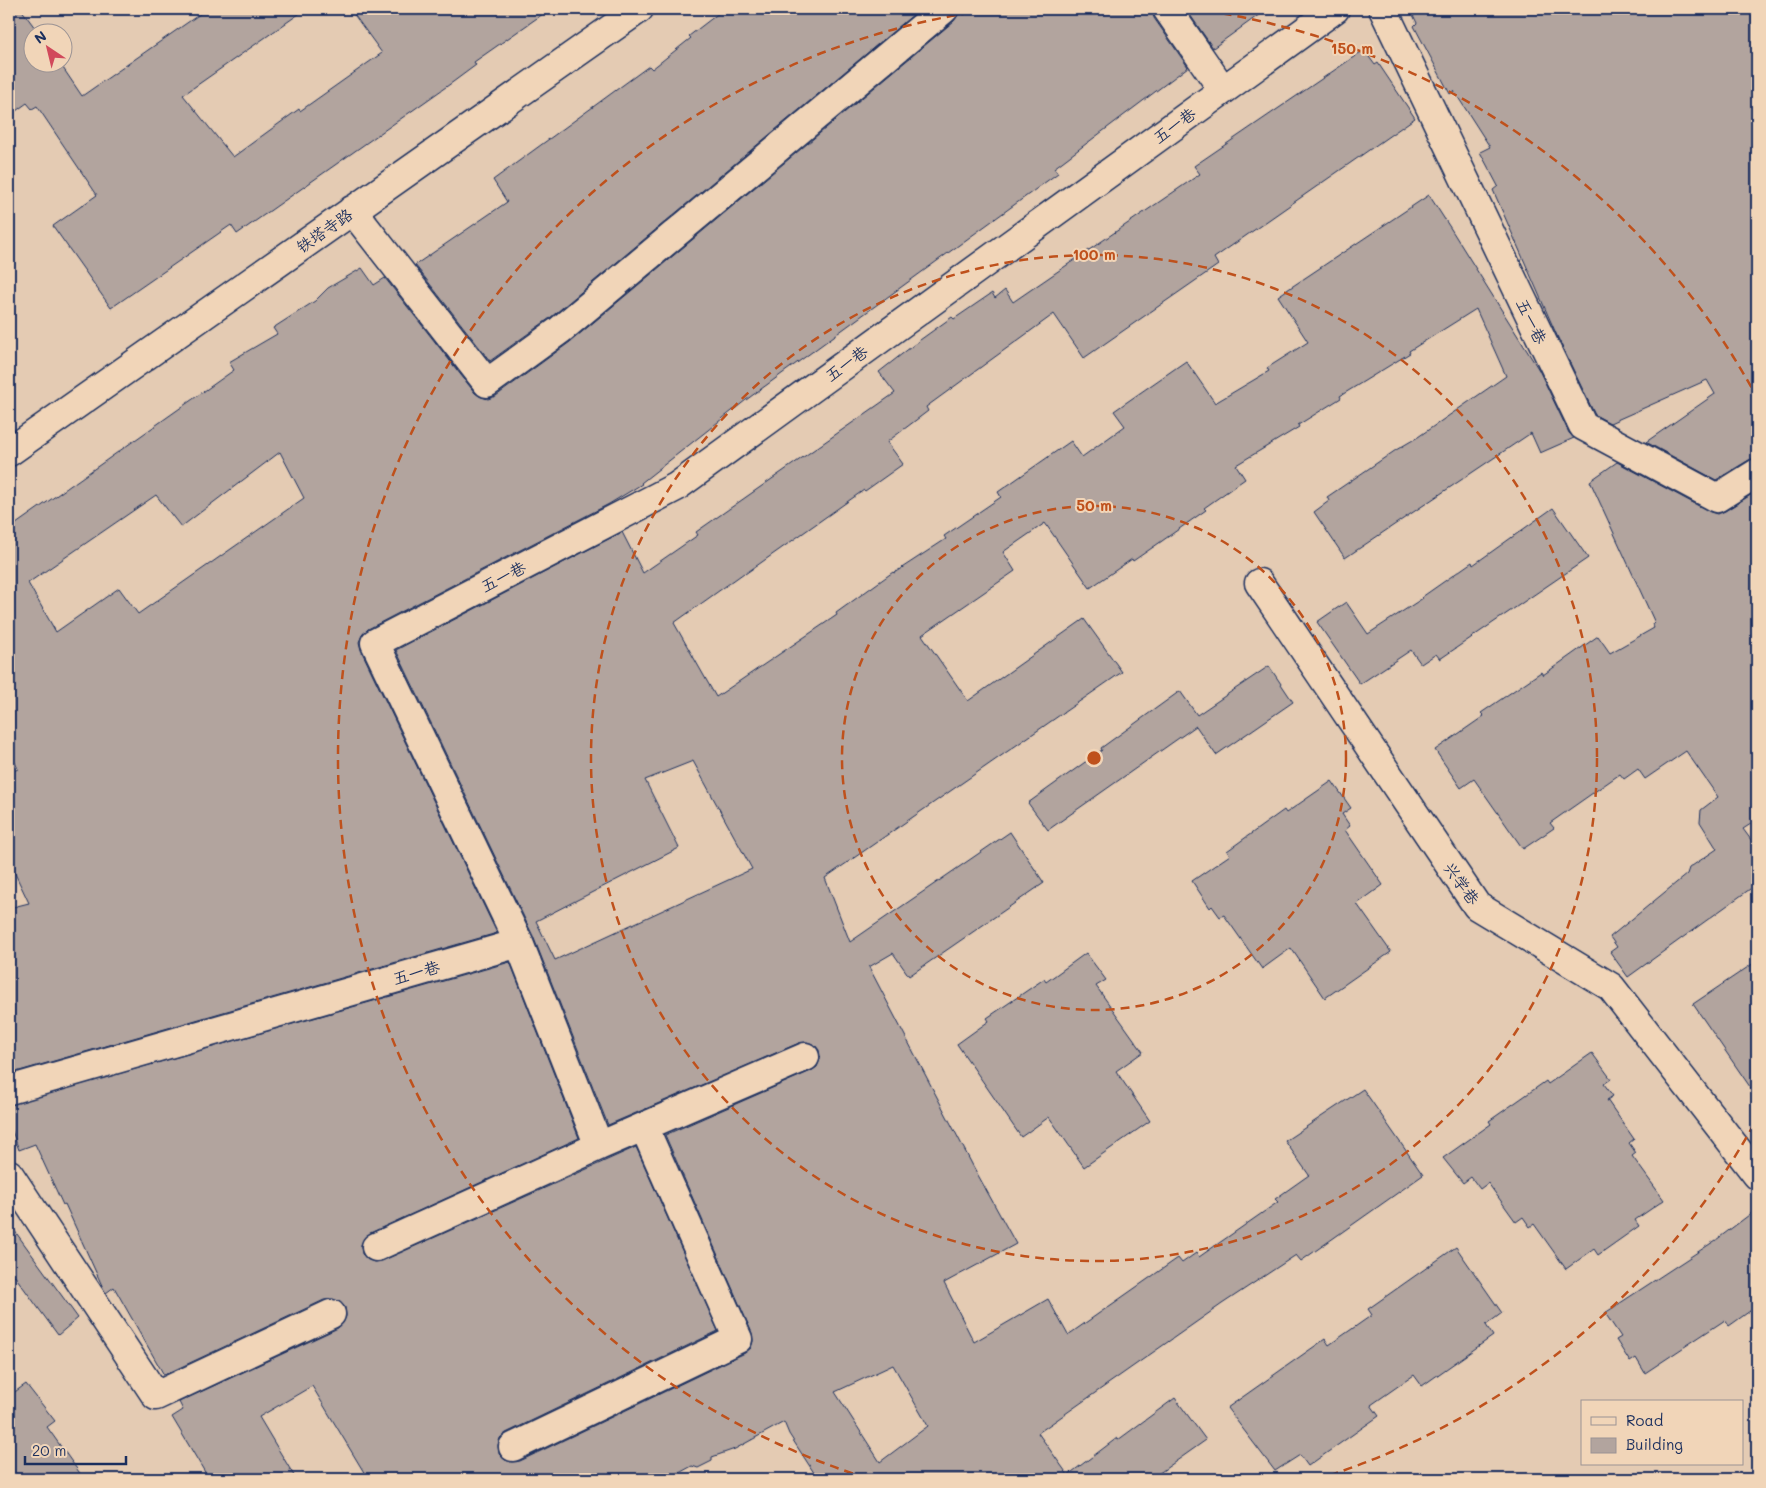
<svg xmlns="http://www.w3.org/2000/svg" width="1766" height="1488" viewBox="0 0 1766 1488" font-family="Mali,'LXGW WenKai TC',sans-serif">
<rect width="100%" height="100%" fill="#e4cbb3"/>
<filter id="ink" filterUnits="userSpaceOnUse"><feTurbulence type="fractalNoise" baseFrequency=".02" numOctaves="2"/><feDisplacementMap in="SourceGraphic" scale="10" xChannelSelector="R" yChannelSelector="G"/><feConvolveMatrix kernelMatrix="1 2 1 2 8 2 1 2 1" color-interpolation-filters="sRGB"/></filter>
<g filter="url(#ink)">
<path fill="#b2a49e" stroke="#1b2f5e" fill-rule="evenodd" d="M9,9H21L38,32H32V62H59L82,96L207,9H306L183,95L233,157L299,109L300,111L382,53L350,9H550L474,62L476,65L453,82L237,234L231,225L111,308L53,226L97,195L37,106L32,109L27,103L9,116Z
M724,9H920L550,318L490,361L415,265L507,202L493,180L649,66L652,69L691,38L689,36Z
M959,9H1152L1154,18L1188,67L1054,168L1058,173L746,400L641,483L642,484L609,504L368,629L362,635L359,642L361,650L497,933L9,1074V908L29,903L9,861V773L18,769L9,749V529L234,370L229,362L277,334L273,328L315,301L328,288L362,268L374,285L385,278L475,393L481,397L488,399L496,396L570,342L954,21L958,15ZM280,452L304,498L138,614L119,588L56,632L28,583L156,495L181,527Z
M1186,9H1267L1213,48Z
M1410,9H1757V458L1749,460L1716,480L1646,442L1715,394L1707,380L1610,423L1595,415L1558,338L1493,190L1498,186L1480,152L1490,147L1454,91L1450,94L1414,26L1417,23Z
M1364,50L1375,65L1378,63L1415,118L1214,258L1218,265L1084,358L1054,314L926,407L928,411L887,442L903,464L865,491L864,490L745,574L744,573L674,623L716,697L837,615L836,613L893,572L894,573L946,539L944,536L1001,497L998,492L1071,441L1082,457L1125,426L1114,411L1186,361L1215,403L1269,371L1267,368L1308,342L1278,296L1429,195L1451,229L1539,370L1569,433L1574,438L1540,453L1531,433L1345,558L1314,512L1329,501L1327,497L1396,450L1418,437L1506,376L1476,309L1409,351L1410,353L1340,396L1341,398L1298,425L1299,427L1236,465L1245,479L1204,508L1206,510L1162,541L1133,561L1132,559L1090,588L1045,523L1003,552L1015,571L922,635L968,701L1084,619L1122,672L825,878L850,942L1010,832L1044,883L909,976L893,953L869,967L973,1166L1016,1244L944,1283L974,1342L1048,1299L1068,1335L1178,1258L1182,1263L1196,1253L1199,1257L1278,1202L1275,1199L1309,1175L1285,1141L1363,1089L1423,1175L1301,1261L1296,1255L1222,1304L1038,1433L1068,1475L1117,1438L1118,1440L1175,1398L1206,1440L1151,1479H818L789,1434L784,1422L735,1449L712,1457V1461L698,1468L692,1466L668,1479H368L312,1386L259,1417L296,1479H209L172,1417L183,1410L179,1402L338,1328L343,1323L346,1316L345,1307L340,1302L333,1299L324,1300L164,1375L114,1287L106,1293L104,1290L65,1204L63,1205L35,1144L19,1150L9,1123V1105L510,962L579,1138L370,1233L364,1238L361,1245L362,1254L367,1259L374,1262L382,1261L636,1147L718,1331L506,1433L500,1438L498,1445L499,1454L505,1460L511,1462L520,1461L745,1353L751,1348L753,1341L752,1333L665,1135L811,1071L817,1067L820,1059L819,1050L815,1045L807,1042L799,1043L608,1125L533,936L396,650L622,532L643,573L698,535L696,532L895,393L879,372L920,340L952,317L954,319L992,293L995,298L1005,290L1013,302L1200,174L1194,166ZM693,761L752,869L555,960L536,921L679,848L645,780ZM893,1365L928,1426L880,1462L835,1392Z
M1617,462L1710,512L1717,514L1725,511L1757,491V820L1743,829L1757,848V884L1628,977L1610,952L1617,947L1610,937L1687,874L1689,868L1717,849L1700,822L1701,810L1718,797L1686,751L1645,779L1638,769L1624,779L1620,774L1550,823L1554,828L1523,849L1474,779L1461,788L1435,750L1484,716L1481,713L1541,672L1543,675L1598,636L1610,653L1654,628L1652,624L1655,623L1590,481Z
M1553,508L1588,558L1440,659L1436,654L1421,664L1411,650L1360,684L1317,622L1346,602L1368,634L1423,598L1422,597L1472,562L1473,565Z
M1269,666L1293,702L1216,755L1196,726L1048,830L1028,803L1102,750L1101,748L1180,691L1197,715Z
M1332,781L1351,808L1342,814L1350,826L1345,830L1383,885L1357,904L1391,952L1325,998L1291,948L1262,969L1224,915L1220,917L1212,906L1210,908L1192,881L1230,855L1227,851L1284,810L1286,813Z
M1086,953L1106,980L1096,986L1143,1052L1116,1071L1150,1121L1084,1167L1049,1117L1021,1137L957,1044L989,1021L987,1018L1044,979L1046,982Z
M1757,961V1097L1693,1004Z
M1592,1053L1611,1079L1604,1084L1613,1096L1607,1100L1634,1139L1629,1143L1636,1153L1632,1156L1664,1200L1635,1220L1639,1226L1598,1255L1594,1249L1566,1269L1534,1224L1530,1227L1523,1217L1516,1222L1488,1183L1480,1189L1471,1177L1463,1183L1443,1158L1491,1124L1489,1121L1546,1081L1548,1084Z
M1757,1209V1306L1729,1326L1725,1320L1645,1373L1636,1358L1630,1362L1616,1340L1621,1337L1605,1313L1716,1240Z
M9,1223L78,1318L58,1335L9,1268Z
M1456,1247L1502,1313L1486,1325L1493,1336L1422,1386L1414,1375L1371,1405L1379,1416L1308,1466L1300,1455L1275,1471L1227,1408L1325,1339L1329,1345L1372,1315L1368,1309Z
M26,1384L55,1421L47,1427L84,1479H9V1396Z"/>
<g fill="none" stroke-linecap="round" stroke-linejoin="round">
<defs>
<path id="minor" d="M1167,9L1223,90
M1383,9L1583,426L1717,498L1757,473
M352,210L487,383L560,330L944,9
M9,452L639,9
M1259,583L1477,906L1611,987L1757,1175
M519,943L599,1146L805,1057
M9,1090L519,943L375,643L676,487L1335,9
M9,1174L156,1396L331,1314
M376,1247L599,1146
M513,1447L738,1339L644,1127"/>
</defs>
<use href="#minor" stroke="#1b2f5e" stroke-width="31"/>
<use href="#minor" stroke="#f1d5b8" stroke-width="28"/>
</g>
</g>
<g fill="none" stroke="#bf511c" stroke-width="2.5" stroke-dasharray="9 6">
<circle cx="1094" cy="758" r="252"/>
<circle cx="1094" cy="758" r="503"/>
<path d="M1754 1124A755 755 0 0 1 1321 1478M867 1478A755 755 0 0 1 995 9M1193 9A755 755 0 0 1 1754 392"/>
</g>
<g text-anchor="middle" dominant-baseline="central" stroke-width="4" stroke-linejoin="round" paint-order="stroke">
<g font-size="16" fill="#1b2f5e" stroke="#f1d5b8">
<text transform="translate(1174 125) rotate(-36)">五一巷</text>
<text transform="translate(324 230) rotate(-35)">铁塔寺路</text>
<text transform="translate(1532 321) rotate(64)">五一巷</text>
<text transform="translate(846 363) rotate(-36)">五一巷</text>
<text transform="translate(503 576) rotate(-27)">五一巷</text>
<text transform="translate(1462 883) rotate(54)">兴学巷</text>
<text transform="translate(416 972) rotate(-16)">五一巷</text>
</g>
</g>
<circle cx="1094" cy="758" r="8" fill="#bf511c" stroke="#f1d5b8" stroke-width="2.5"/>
<g font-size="15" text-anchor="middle" font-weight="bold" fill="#bf511c" stroke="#f1d5b8" stroke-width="4" stroke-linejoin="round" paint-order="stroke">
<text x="1352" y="54">150 m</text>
<text x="1094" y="260">100 m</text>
<text x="1094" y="511">50 m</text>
</g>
<rect width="1766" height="1488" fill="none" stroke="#f1d5b8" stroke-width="30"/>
<rect x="15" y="15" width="1736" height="1458" fill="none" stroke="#1b2f5e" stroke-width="2" filter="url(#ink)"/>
<rect x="1581" y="1400" width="162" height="65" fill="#f1d5b8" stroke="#9b9394"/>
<rect x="1591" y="1417" width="25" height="8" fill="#f1d5b8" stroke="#9b9394"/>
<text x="1626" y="1426" font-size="15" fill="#1b2f5e">Road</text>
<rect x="1591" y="1438" width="25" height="15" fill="#b2a49e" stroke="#9b9394"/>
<text x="1626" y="1450" font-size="15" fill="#1b2f5e">Building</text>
<g transform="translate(48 48) rotate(325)"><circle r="24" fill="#f1d5b8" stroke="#9b9394"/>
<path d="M0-4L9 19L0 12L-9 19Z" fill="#d1495b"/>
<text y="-8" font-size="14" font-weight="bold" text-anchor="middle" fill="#1b2f5e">N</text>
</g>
<path d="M25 1456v8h101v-8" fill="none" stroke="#1b2f5e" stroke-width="2.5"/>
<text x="32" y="1456" font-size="15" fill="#1b2f5e" stroke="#f1d5b8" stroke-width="4" paint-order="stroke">20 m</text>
</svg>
